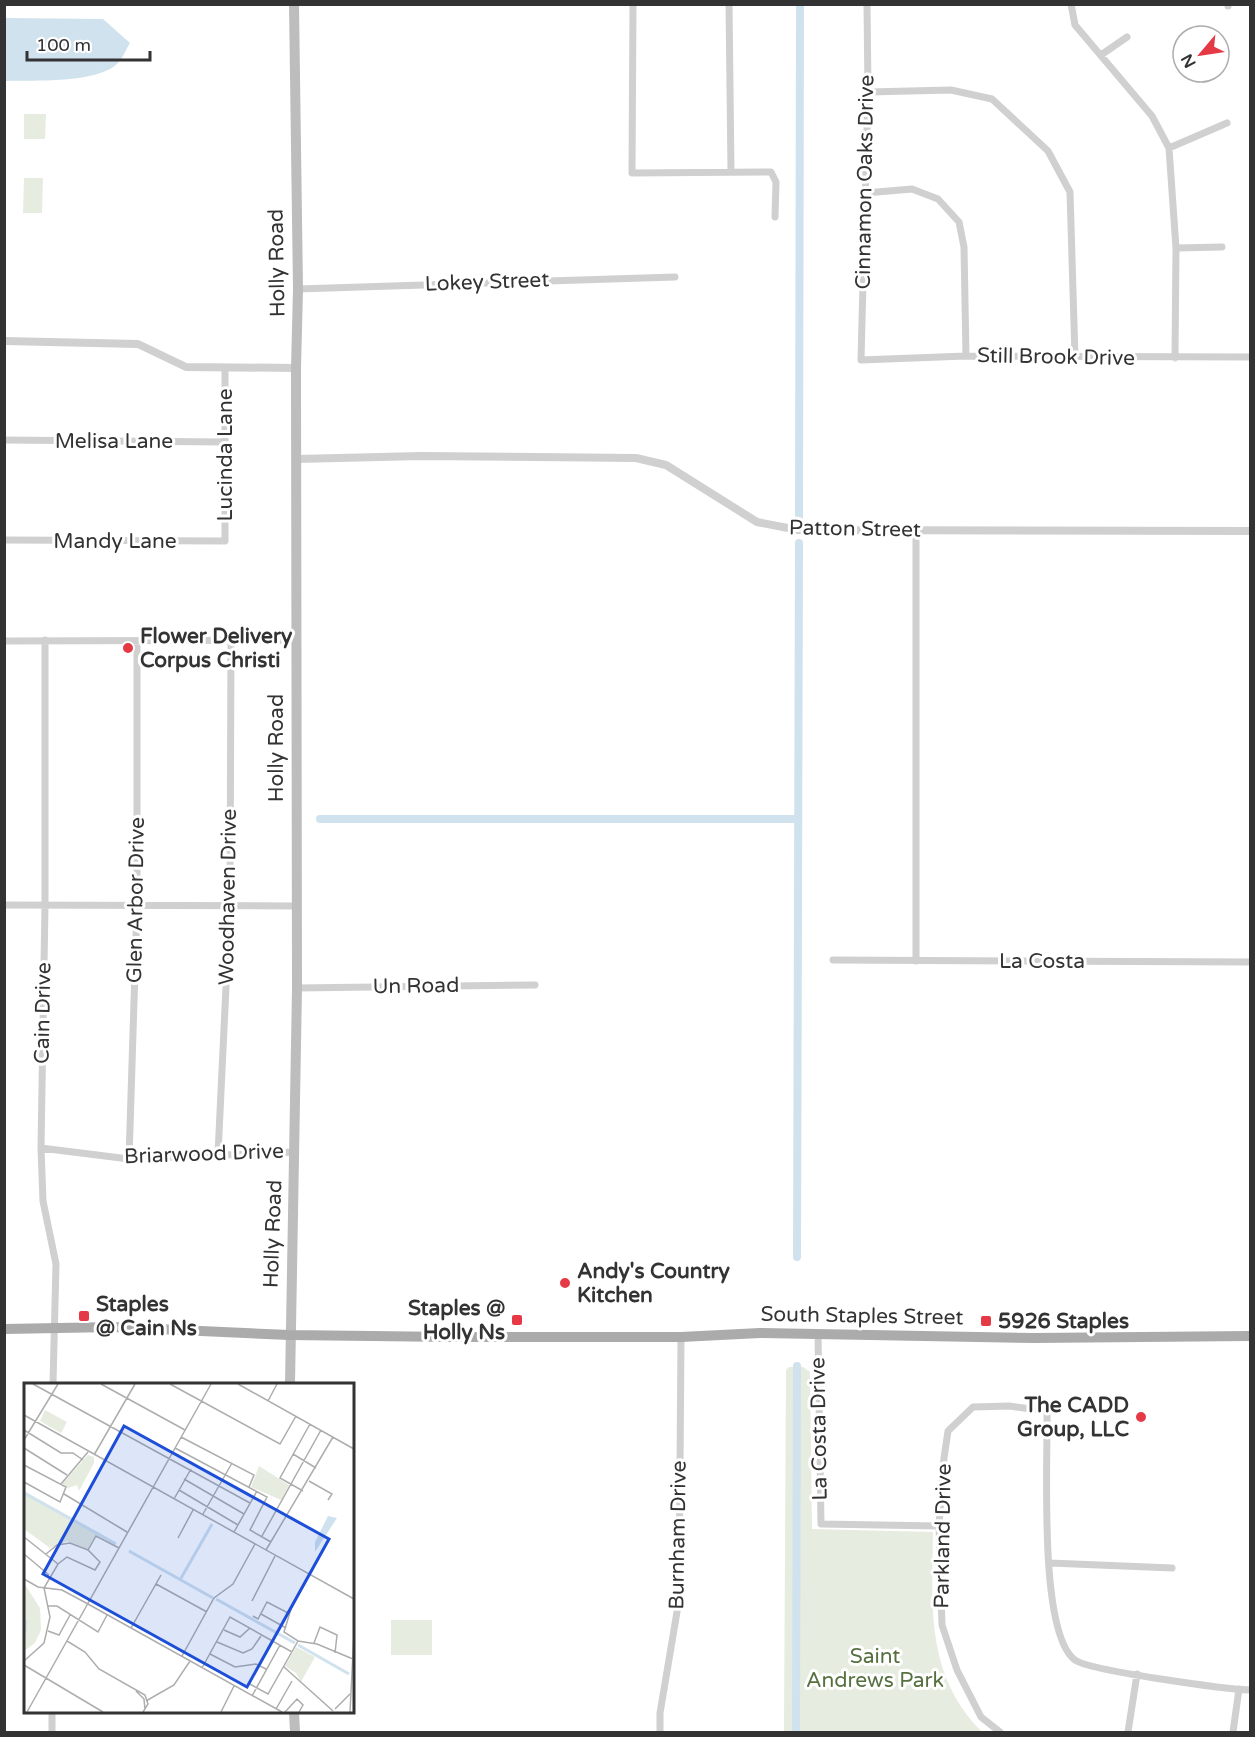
<svg xmlns="http://www.w3.org/2000/svg" width="1255" height="1737" viewBox="0 0 1255 1737" font-family="'Varela Round',sans-serif">
<rect width="100%" height="100%" fill="#fff"/>
<path fill="#e6ecdf" d="M24,114H46L45,139H24Z
M24,178H43L42,213H23Z
M789,1367H803L810,1372L812,1529L933,1532C932,1606 925,1675 982,1732H784L786,1370Z
M391,1620H432V1655H391Z"/>
<path fill="#cfe2ee" d="M5,18L103,19L130,43C126,49 123,58 118,63C98,84 32,80 5,81Z"/>
<g fill="none" stroke-linecap="round" stroke-linejoin="round">
<path stroke="#cfe2ee" stroke-width="8" d="M799,517L800,4
M320,819H798
M797,1257L799,543
M796,1732L797,1366"/>
<path stroke="#d0d0d0" stroke-width="7" d="M633,4L632,173L771,172L776,182L775,217
M729,4L731,172
M867,4L868,92L861,360L966,356L1250,357
M1071,4L1075,25L1152,116L1169,148L1176,248L1175,358
M1228,4V6
M1101,55L1127,37
M868,92L951,90L992,99L1048,151L1070,192L1075,357
M1169,148L1227,123
M865,193L912,189L938,199L959,222L964,247L966,356
M1176,248L1222,247
M298,289L675,277
M4,440L224,442
M916,530V961
M4,540L225,541V368
M45,640V905L41,1148L43,1201L56,1264L53,1384
M4,641L296,640
M4,905L295,906
M833,960L1250,962
M297,988L535,985
M41,1148L129,1159L295,1152
M218,1154L230,904L231,640
M129,1159L137,907V641
M818,1334L821,1524L939,1526
M1050,1563L1172,1568
M52,1732V1712
M660,1732V1713L679,1600L681,1337
M1000,1732L981,1717L957,1670L942,1625L939,1526L944,1458L948,1431L973,1407L1009,1406L1047,1411C1048,1459 1038,1633 1075,1660C1090,1671 1226,1689 1250,1690
M1128,1732L1137,1674
M1233,1732L1239,1689"/>
<path stroke="#d0d0d0" stroke-width="8" d="M4,341L138,344L186,367L296,368
M297,459L421,456L636,458L666,465L757,522L798,530L1250,531"/>
<path stroke="#bdbdbd" stroke-width="10" d="M290,1384L297,988L296,368L298,289L294,4
M294,1712L295,1732"/>
<path stroke="#ababab" stroke-width="10" d="M4,1329L113,1327L289,1335L452,1337H681L760,1333L1034,1338L1250,1336"/>
</g>
<g fill="#e63946" stroke="#fff" stroke-width="2">
<circle cx="128" cy="648" r="6"/>
<circle cx="565" cy="1283" r="6"/>
<rect x="78" y="1310" width="12" height="12" rx="3"/>
<rect x="511" y="1314" width="12" height="12" rx="3"/>
<rect x="980" y="1315" width="12" height="12" rx="3"/>
<circle cx="1141" cy="1417" r="6"/>
</g>
<g text-anchor="middle" dominant-baseline="central" stroke-width="6" stroke-linejoin="round" paint-order="stroke">
<g font-size="21" fill="#333" stroke="#fff">
<text transform="translate(865 182) rotate(-89)">Cinnamon Oaks Drive</text>
<text transform="translate(277 263) rotate(-91)">Holly Road</text>
<text transform="translate(487 282) rotate(-2)">Lokey Street</text>
<text transform="translate(1056 357) rotate(1)">Still Brook Drive</text>
<text x="114" y="441">Melisa Lane</text>
<text transform="translate(225 455) rotate(-90)">Lucinda Lane</text>
<text transform="translate(855 529) rotate(1)">Patton Street</text>
<text x="115" y="541">Mandy Lane</text>
<text transform="translate(276 748) rotate(-90)">Holly Road</text>
<text transform="translate(228 897) rotate(-89)">Woodhaven Drive</text>
<text transform="translate(136 900) rotate(-89)">Glen Arbor Drive</text>
<text x="1042" y="961">La Costa</text>
<text transform="translate(416 986) rotate(-1)">Un Road</text>
<text transform="translate(43 1013) rotate(-89)">Cain Drive</text>
<text transform="translate(204 1154) rotate(-2)">Briarwood Drive</text>
<text transform="translate(273 1234) rotate(-88)">Holly Road</text>
<text transform="translate(862 1316) rotate(1)">South Staples Street</text>
<text transform="translate(819 1429) rotate(-91)">La Costa Drive</text>
<text transform="translate(678 1535) rotate(-89)">Burnham Drive</text>
<text transform="translate(943 1536) rotate(-89)">Parkland Drive</text>
</g>
<g font-size="21" font-weight="bold" fill="#333" stroke="#fff" text-anchor="start">
<text x="140" y="636">Flower Delivery<tspan x="140" dy="24">Corpus Christi</tspan></text>
<text x="577" y="1271">Andy's Country<tspan x="577" dy="24">Kitchen</tspan></text>
<text x="96" y="1304">Staples<tspan x="96" dy="24">@ Cain Ns</tspan></text>
<text x="505" y="1308" text-anchor="end">Staples @<tspan x="505" dy="24">Holly Ns</tspan></text>
<text x="998" y="1321">5926 Staples</text>
<text x="1129" y="1405" text-anchor="end">The CADD<tspan x="1129" dy="24">Group, LLC</tspan></text>
</g>
<g font-size="21" fill="#56703f" stroke="#fff">
<text x="875" y="1656">Saint<tspan x="875" dy="24">Andrews Park</tspan></text>
</g>
</g>
<g transform="translate(24 1383)">
<rect width="330" height="330" fill="#fff"/>
<path d="M21,27L43,39L37,50L16,38ZM64,72L70,74V80L55,108L53,102L44,105L38,101ZM235,83L265,102L257,117L227,104ZM0,108L79,152L93,160L72,152L64,166L43,158L26,165L0,146ZM0,200L16,225L17,247L11,260L0,268ZM272,264L291,274L277,299L272,290L261,283Z" fill="#e6ecdf"/>
<path d="M304,133L313,135L291,169V159Z" fill="#cfe2ee"/>
<path fill="none" stroke="#cfe2ee" stroke-width="3" d="M0,110L92,161M105,168L189,215M156,197L188,141M192,216L271,260M0,256L2,237M274,262L325,291"/>
<path fill="none" stroke="#adadad" stroke-width="1.5" d="M9,1L226,120M77,1L161,47M146,1L256,61L272,33M214,1L330,66M244,18L253,1M0,32L330,216M0,47L37,70H49L59,77M157,54L230,92L225,104M0,57L34,1M0,65L43,92M151,65L243,114L226,147L247,159M269,71L292,85M70,72L111,1M0,82L42,104L36,119L0,99M160,96L220,131M285,98L308,111L304,117M37,101L64,69M155,107L214,142M279,108L256,95L286,41M40,111L103,149M150,116L167,86M179,131L208,80M210,149L233,108M238,153L297,47M0,154L34,181M154,155L169,127M64,167L72,153L95,165M242,167L309,54M0,171L25,192M285,192L267,226L260,249L274,258L293,261L329,276M0,196L14,204L38,207L64,221M132,201L183,229M228,218L251,173M64,221L258,329M24,223H33L74,249L83,232M237,231L262,245M229,233L234,236L243,219L266,231M107,245L137,192M200,247L216,254L226,245M24,248L35,252L46,232M43,258L61,269L75,286L121,312L124,321L119,329M193,259L219,270L228,266L237,253M290,260L296,244L313,252L311,270M186,271L211,284L232,281L242,286M158,273L190,215L209,201L231,161M0,278L20,260L26,234L20,205L34,181L43,174L71,187L76,179L64,167L46,160L33,162L22,171M0,282L79,329M260,284L309,328M178,285L206,234L268,269M224,300L244,311L274,258M112,308L120,316L121,327M228,313L256,262M122,318L150,302L166,278M252,326L268,298M311,326L326,311M3,329L187,1M197,329L210,303M261,329L273,316L279,322L275,329M326,329L330,250"/>
<path fill="#1d4ed8" fill-opacity="0.15" stroke="#1d4ed8" stroke-width="3" d="M100,43L305,156L223,304L19,191Z"/>
<rect width="330" height="330" fill="none" stroke="#333" stroke-width="3"/>
</g>
<rect width="1255" height="1737" fill="none" stroke="#333333" stroke-width="12"/>
<g transform="translate(1201 54) rotate(241)"><circle r="28" fill="#ffffff" stroke="#adadad" stroke-width="1.5"/>
<path d="M0-4.5L10 22L0 15L-10 22Z" fill="#e63946"/>
<text y="-9" font-size="16" font-weight="bold" text-anchor="middle" fill="#333333">N</text>
</g>
<path d="M27 51v9h123v-9" fill="none" stroke="#333333" stroke-width="3"/>
<text x="36" y="51" font-size="18" fill="#333333" stroke="#ffffff" stroke-width="4.5" paint-order="stroke">100 m</text>
</svg>
